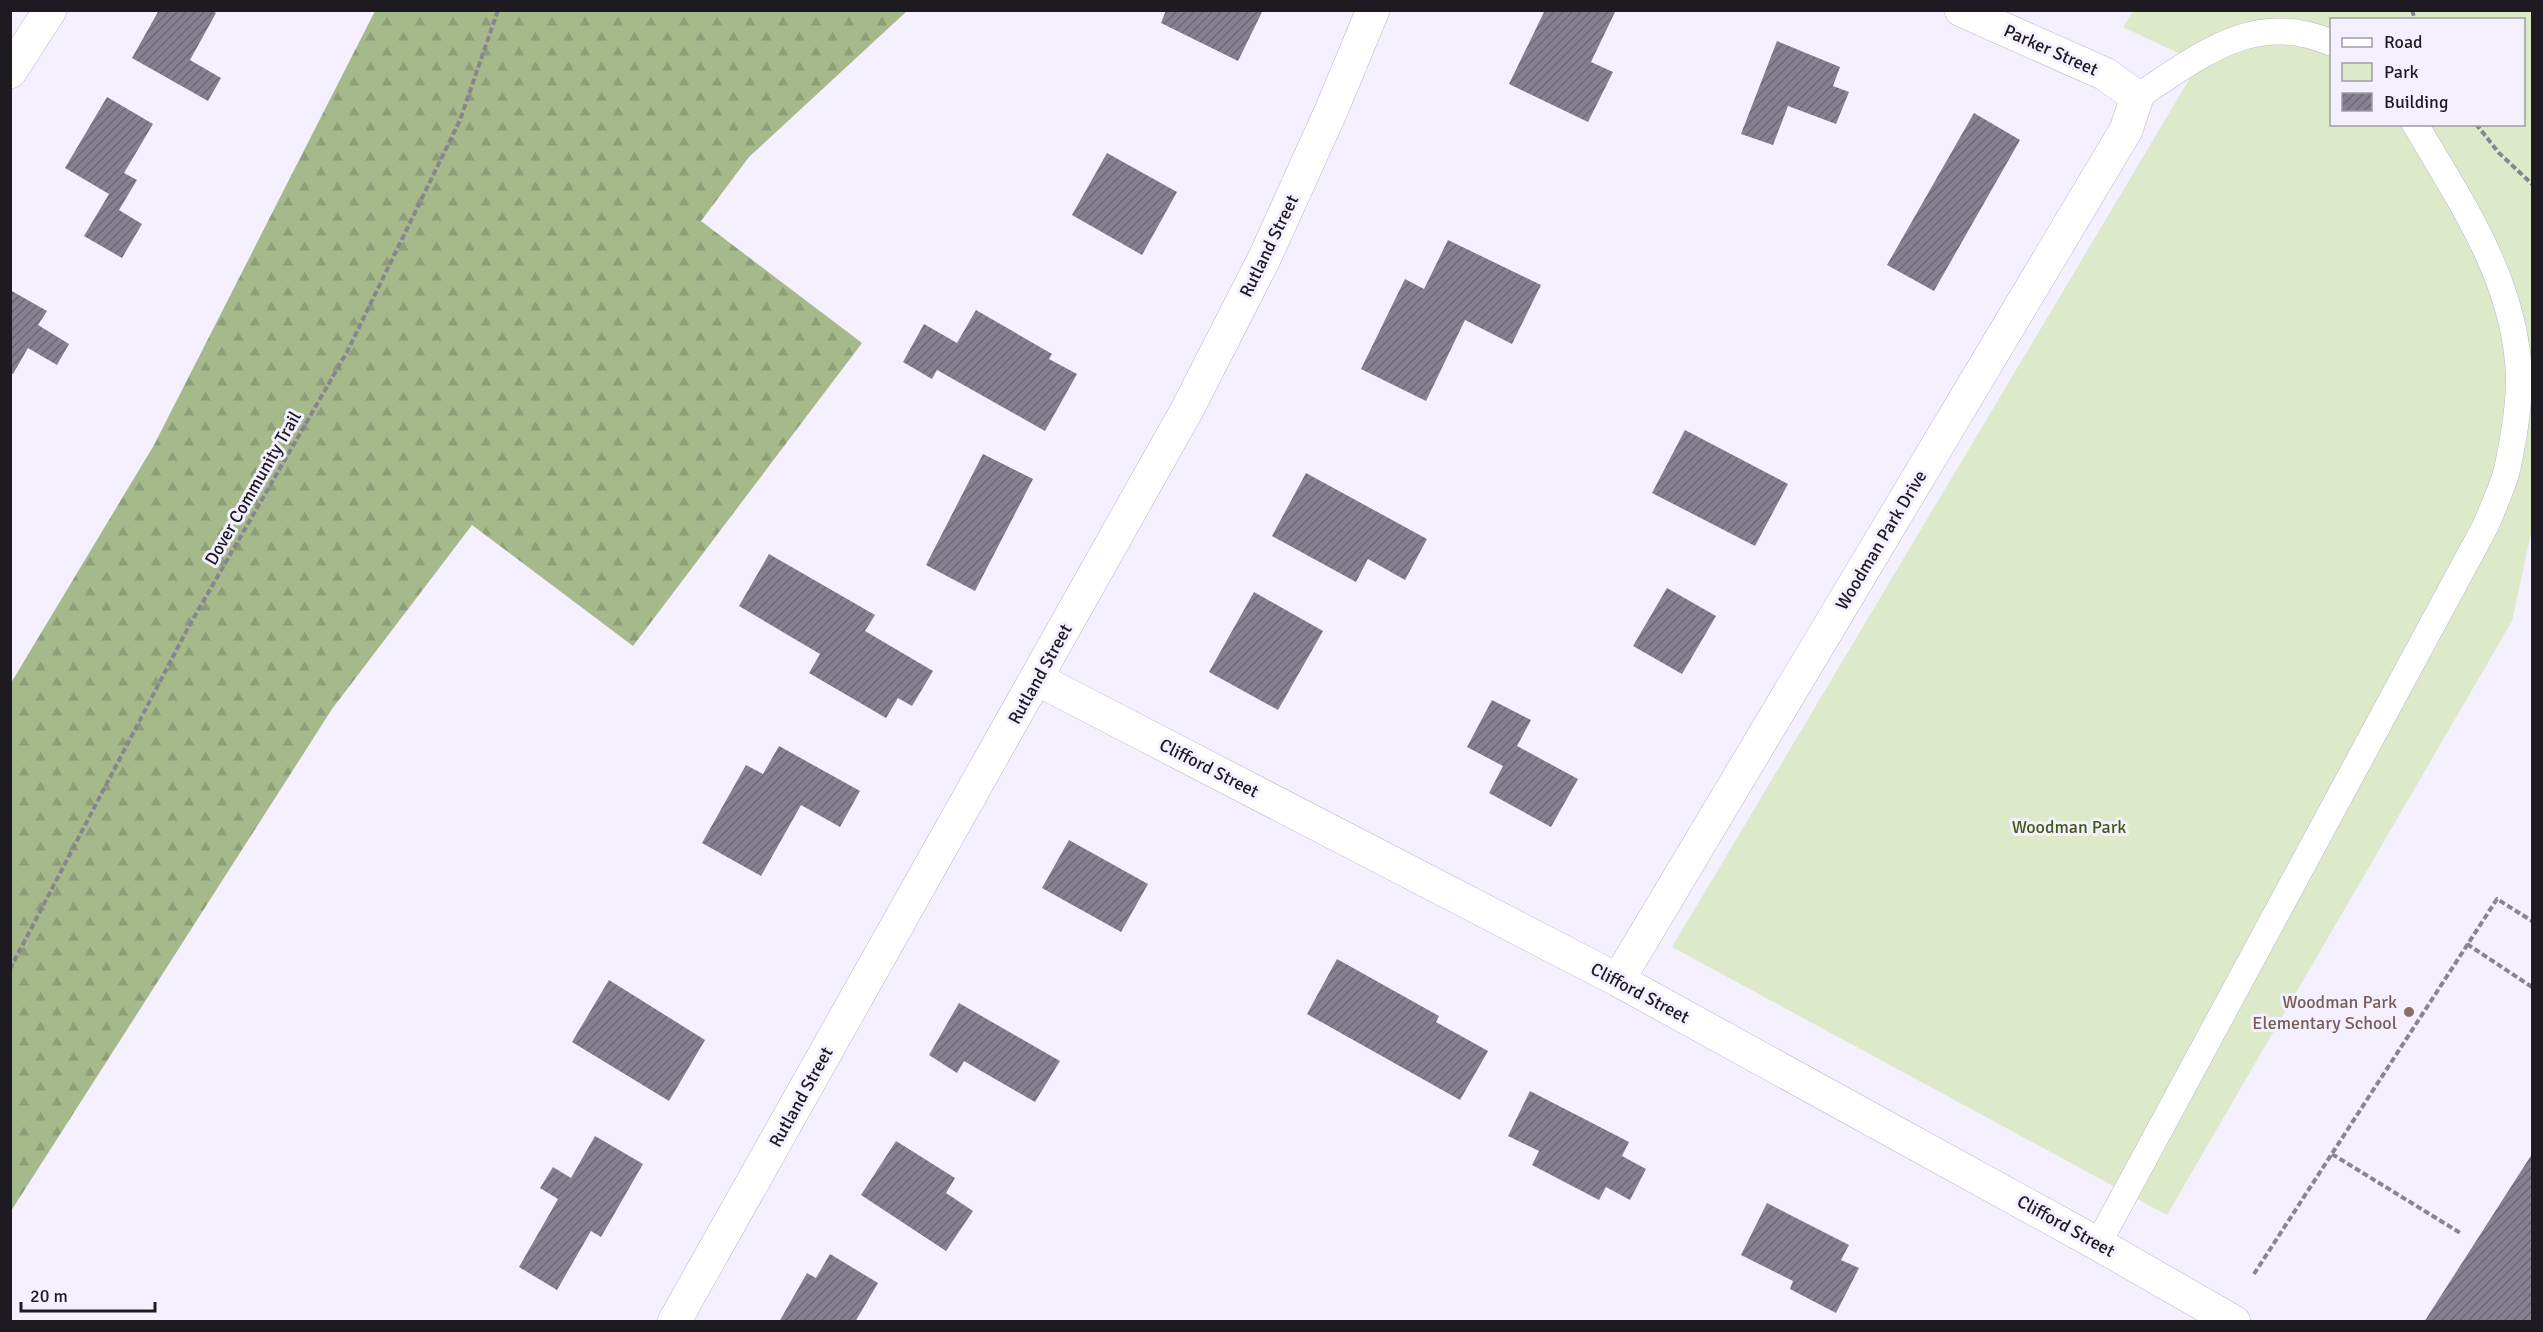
<svg xmlns="http://www.w3.org/2000/svg" width="2543" height="1332" viewBox="0 0 2543 1332" font-family="Signika,sans-serif">
<defs>
<pattern id="forest-firs" width="22" height="20" patternUnits="userSpaceOnUse" patternTransform="scale(1.5)"><rect width="22" height="20" fill="#a6b98b"/><path d="M5 1l3.5 6h-7zM16 11l3.5 6h-7z" fill="#8e9e78"/></pattern>
<pattern id="building-hatch" width="6" height="6" patternUnits="userSpaceOnUse" patternTransform="scale(1.5)"><rect width="6" height="6" fill="#858191"/><path d="M-1 1l2-2M0 6l6-6M5 7l2-2" fill="none" stroke="#6c6976"/></pattern>
</defs>
<rect width="100%" height="100%" fill="#f4f0ff"/>
<path fill="url(#forest-firs)" d="M375,11H907L749,157L701,221L862,343L633,646L472,525L332,709L11,1211V683L154,445Z"/>
<path fill="#dceaca" fill-rule="evenodd" d="M2133,11H2532V529L2512,621L2167,1215L1672,947L2199,63L2123,27ZM2332,20H2524V124H2332Z"/>
<path fill="url(#building-hatch)" d="M159,10H211L216,13L190,60L221,78L208,101L132,58Z
M1166,10H1263L1238,61L1161,23Z
M1545,10H1616L1591,62L1613,72L1588,122L1509,84Z
M1777,41L1840,67L1833,86L1849,92L1836,124L1788,106L1773,145L1741,134Z
M107,97L153,124L124,173L137,180L119,210L142,224L122,258L84,236L109,194L65,168Z
M1974,113L2020,140L1934,291L1887,265Z
M1107,153L1177,192L1142,255L1072,215Z
M1448,240L1541,285L1512,344L1465,320L1426,401L1361,369L1405,279L1424,289Z
M10,290L47,311L38,325L69,344L57,365L28,348L13,374L10,372Z
M976,310L1052,354L1049,359L1077,374L1045,431L937,370L932,379L903,362L924,324L957,343Z
M1685,430L1788,484L1755,546L1652,493Z
M983,454L1033,479L975,591L926,565Z
M1306,473L1427,539L1405,580L1368,559L1356,582L1272,536Z
M769,554L875,615L865,631L933,671L912,706L898,698L886,718L809,673L820,654L739,606Z
M1667,588L1716,616L1682,674L1633,646Z
M1254,592L1323,631L1278,710L1209,672Z
M1492,700L1531,720L1517,746L1578,779L1551,827L1489,793L1503,766L1467,747Z
M779,746L860,791L840,827L801,805L761,876L702,843L746,765L763,774Z
M1069,840L1148,884L1121,932L1042,888Z
M1337,959L1439,1016L1436,1022L1488,1051L1460,1100L1307,1014Z
M609,980L705,1040L669,1101L572,1042Z
M959,1003L1060,1061L1035,1102L964,1061L957,1073L929,1055Z
M1530,1091L1629,1142L1622,1156L1646,1169L1630,1200L1606,1187L1599,1200L1532,1165L1539,1151L1508,1136Z
M595,1136L643,1164L601,1237L591,1231L557,1290L519,1267L558,1199L540,1188L553,1167L571,1178Z
M896,1141L955,1178L946,1193L973,1211L946,1251L861,1195Z
M2532,1154V1322H2424Z
M1767,1203L1849,1245L1841,1260L1859,1268L1836,1313L1790,1289L1793,1281L1741,1255Z
M830,1254L878,1283L855,1322H779L807,1273L816,1278Z"/>
<g fill="none" stroke-linecap="round" stroke-linejoin="round">
<defs>
<path id="lane" d="M2137,97C2200,56 2254,9 2332,43
M2098,1244L2486,525C2493,507 2502,489 2507,470C2513,442 2519,408 2519,379C2517,283 2462,204 2415,124"/>
<path id="street" d="M10,72L50,10
M1037,679L1618,980L2098,1244L2234,1322
M1618,980L2126,130L2137,97L2105,74L1961,10
M674,1322L1188,408L1265,257L1331,111L1373,10"/>
</defs>
<use href="#lane" stroke="#bbb7c8" stroke-width="27"/>
<use href="#street" stroke="#bbb7c8" stroke-width="34"/>
<path stroke="#888590" stroke-width="4" stroke-dasharray="6 3" stroke-linecap="butt" d="M2412,10L2415,20
M2476,124L2499,153L2532,184
M2467,944L2532,987
M10,969L189,626L347,352L460,120L498,10
M2332,1154L2462,1234
M2254,1274L2497,899L2532,921"/>
<use href="#lane" stroke="#fff" stroke-width="26"/>
<use href="#street" stroke="#fff" stroke-width="33"/>
</g>
<circle fill="#8d6e63" stroke="#f4f0ff" stroke-width="2" cx="2409" cy="1012" r="6"/>
<g text-anchor="middle" dominant-baseline="central" stroke-width="6" stroke-linejoin="round" paint-order="stroke">
<g font-size="18" fill="#1d1b21" stroke="#f4f0ff">
<text transform="translate(2051 50) rotate(24)">Parker Street</text>
<text transform="translate(1269 246) rotate(-64)">Rutland Street</text>
<text transform="translate(253 488) rotate(-60)">Dover Community Trail</text>
<text transform="translate(1881 540) rotate(-59)">Woodman Park Drive</text>
<text transform="translate(1040 674) rotate(-61)">Rutland Street</text>
<text transform="translate(1209 768) rotate(27)">Clifford Street</text>
<text transform="translate(1640 993) rotate(28)">Clifford Street</text>
<text transform="translate(801 1097) rotate(-61)">Rutland Street</text>
<text transform="translate(2066 1226) rotate(29)">Clifford Street</text>
</g>
<g font-size="18" fill="#445a17" stroke="#f4f0ff">
<text x="2069" y="827">Woodman Park</text>
</g>
<g font-size="18" fill="#785e54" stroke="#f4f0ff" text-anchor="end">
<text x="2397" y="1002">Woodman Park<tspan x="2397" dy="21">Elementary School</tspan></text>
</g>
</g>
<rect width="2543" height="1332" fill="none" stroke="#1d1b21" stroke-width="24"/>
<rect x="2330" y="18" width="195" height="108" fill="#f4f0ff" stroke="#9e9ba6" stroke-width="1.5"/>
<rect x="2342" y="38" width="30" height="9" fill="#ffffff" stroke="#9e9ba6" stroke-width="1.5"/>
<text x="2384" y="48" font-size="18" fill="#1d1b21">Road</text>
<rect x="2342" y="63" width="30" height="18" fill="#dceaca" stroke="#9e9ba6" stroke-width="1.5"/>
<text x="2384" y="78" font-size="18" fill="#1d1b21">Park</text>
<rect x="2342" y="93" width="30" height="18" fill="url(#building-hatch)" stroke="#9e9ba6" stroke-width="1.5"/>
<text x="2384" y="108" font-size="18" fill="#1d1b21">Building</text>
<path d="M21 1302v9h134v-9" fill="none" stroke="#1d1b21" stroke-width="3"/>
<text x="30" y="1302" font-size="18" fill="#1d1b21" stroke="#f4f0ff" stroke-width="4.5" paint-order="stroke">20 m</text>
</svg>
